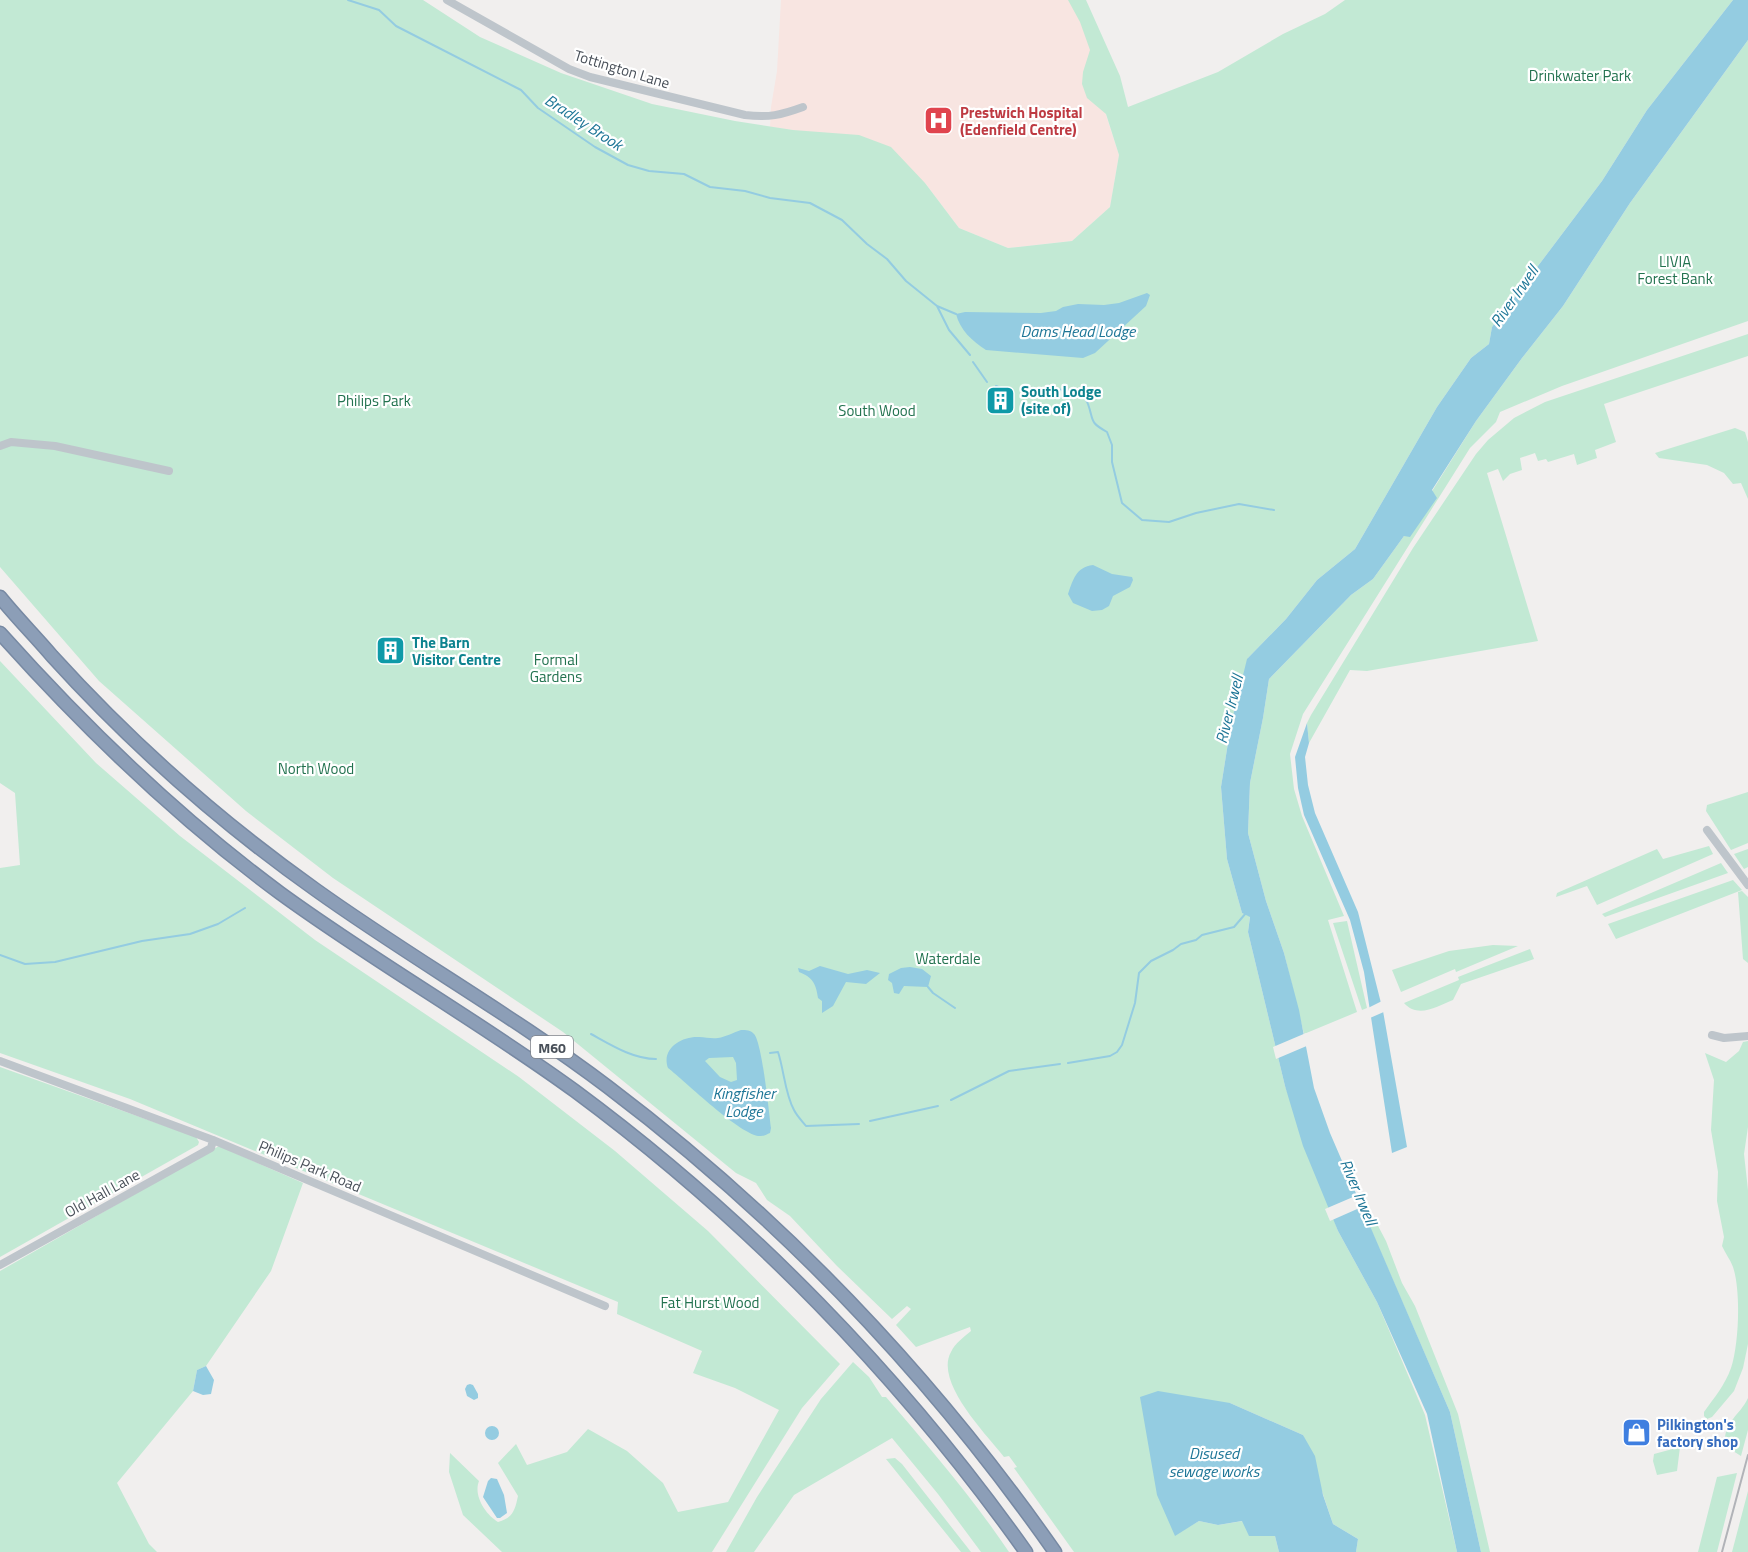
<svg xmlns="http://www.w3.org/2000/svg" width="1748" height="1552" viewBox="0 0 1748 1552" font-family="'Titillium Web',sans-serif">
<rect width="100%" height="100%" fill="#f1efee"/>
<path fill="#f8e5e1" d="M781,0H1079L1106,115L1119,155L1110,207L1072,241L1008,248L959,228L925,183L793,130L770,127L771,107L777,71Z"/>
<path fill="#c2e9d4" d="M0,0H423L480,37L561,73L652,104L735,121L793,130L859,135L891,147L925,183L959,228L1008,248L1072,241L1110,207L1119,155L1106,114L1087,98L1082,84L1083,72L1090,50L1080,22L1068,0H1086L1120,76L1128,107L1218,72L1283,34L1325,14L1345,0H1733L1647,110L1602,181L1492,327L1489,344L1471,358L1437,407L1355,549L1317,580L1286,619L1248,658L1231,724L1221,787L1227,859L1242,913L1250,916L1248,932L1285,1086L1338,1231L1377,1302L1425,1415L1457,1552H1356L1358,1539L1333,1524L1303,1435L1230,1403L1175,1535L1199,1521L1218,1525L1243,1521L1275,1536L1279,1552H1074L1014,1468L1017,1467L1009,1456L1004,1457C987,1435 934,1382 951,1352C955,1343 964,1337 971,1331L970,1327L916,1347L896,1325L911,1309L907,1306L892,1319L837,1266L790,1216L767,1200L756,1183L736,1173L563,1032L333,878L246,811L99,681L0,567Z
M1748,40V321L1562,386L1500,412L1496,422L1470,448L1303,714L1290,754L1294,789L1302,816L1344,916L1328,920L1357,1012L1304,1034L1284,953L1266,901L1248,833L1250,783L1263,718L1269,679L1351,595L1373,579L1404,536L1476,421L1522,358L1563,306L1630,203Z
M1748,334V356L1604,404L1616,442L1595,450L1597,458L1577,465L1574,454L1548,462L1546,459L1538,461L1535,453L1520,458L1522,470L1510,474L1503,481L1498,469L1487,473L1538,641L1367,671L1350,670L1309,743L1307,723L1311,715L1413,548L1476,454L1488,440L1514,418L1545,402Z
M1735,428L1745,432L1748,442V499L1741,483L1733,484L1724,473L1707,465L1659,458L1655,453Z
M0,661L96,763L180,836L315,940L519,1077L615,1151L708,1231L840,1364L802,1408L712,1552H502L463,1515L449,1472L450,1453L479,1481C473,1496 486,1515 498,1522C513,1518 515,1510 518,1496L498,1463L516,1444L527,1465L567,1452L588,1429L627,1451L663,1483L678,1512L728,1502L779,1410L735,1388L693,1373L702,1351L617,1314L618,1302L130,1099L0,1053V868L20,865L15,793L0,783Z
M1748,792V843L1731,850L1706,811L1707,805Z
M1709,846L1713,854L1597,905L1587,886L1556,897L1557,893L1657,849L1663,859Z
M1748,849V867L1744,869L1734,854Z
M1721,863L1728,873L1605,917L1602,914Z
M1733,880L1742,890L1616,939L1608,924Z
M1742,891L1748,897V963L1743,959L1738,892Z
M1347,921L1367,1008L1362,1010L1333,923Z
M1493,945L1518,946L1456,972L1455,969L1401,992L1392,970L1449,951Z
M1530,949L1534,959L1461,984L1453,1000C1438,1006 1418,1019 1404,1003L1459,980L1458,977Z
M1748,1041V1127L1744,1154L1748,1190V1344L1743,1368L1734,1391L1712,1417L1707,1419L1704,1416V1412C1714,1398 1725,1385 1731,1368C1739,1344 1741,1291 1733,1267C1730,1259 1725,1253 1722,1246L1724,1237L1717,1201L1718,1172L1711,1130L1714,1080L1705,1053L1726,1062L1739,1051L1743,1042Z
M0,1067L196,1137L199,1142L198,1145L0,1257Z
M219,1146L303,1183L271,1271L206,1366L197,1370L193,1391L117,1483L149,1544L157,1552H0V1271Z
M1367,1205L1386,1241L1402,1283L1415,1306L1458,1414L1490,1552H1481L1450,1412L1366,1218L1362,1209Z
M853,1362L869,1377L882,1397H886C929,1447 972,1497 1009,1552H981L938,1494L892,1438L794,1495L754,1552H726L757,1497L821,1399Z
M1748,1398V1430L1741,1456L1725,1446C1723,1421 1739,1417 1748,1398Z
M1680,1447L1677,1471L1657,1475L1653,1461L1654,1454Z
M895,1458L902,1464L971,1552H961L886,1459Z
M1737,1473L1717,1552H1698L1717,1477Z
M1748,1491V1552H1732Z"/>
<path fill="#94cce1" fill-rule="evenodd" d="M1733,0H1748V40L1630,203L1563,306L1522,358L1476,421L1432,490L1437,498L1410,537L1404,536L1373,579L1351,595L1269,679L1263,718L1250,783L1248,833L1266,901L1284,953L1299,1010L1314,1088L1330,1133L1450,1412L1481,1552H1457L1427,1414L1377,1302L1338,1231L1303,1146L1285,1086L1248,932L1250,917L1242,913L1227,859L1221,787L1231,724L1247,659L1286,619L1317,580L1355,549L1437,407L1471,358L1489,344L1492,327L1602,181L1647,110Z
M1147,293L1150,295L1146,306L1095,353L1083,358L986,350C972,341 960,330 956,314L965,312L1041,313L1056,311L1063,307L1078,304L1104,305L1119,303Z
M1093,565L1112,574L1132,577L1133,580L1130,587L1113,596L1109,606L1102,610L1092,611L1073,603L1068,594C1073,580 1076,567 1093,565Z
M1307,723L1309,743L1305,757L1308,785L1315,813L1358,912L1383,1011L1407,1147L1392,1153L1364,972L1350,920L1304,815L1298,788L1295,757Z
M820,966L848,974L867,970L880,973L866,984L846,982L833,1006L822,1013V1001L818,998C816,983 812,977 799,972L798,968L809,971Z
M910,967L922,969L931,976L928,987L904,986L899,994L894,993L892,983L888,980L889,974L901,968Z
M741,1030C746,1030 751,1030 754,1034C762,1042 769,1112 771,1128L770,1133C767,1134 765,1136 761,1136C743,1138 685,1081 668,1068C661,1049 681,1036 699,1037C706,1037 711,1039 718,1038C726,1037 734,1032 741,1030ZM733,1057L736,1063L737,1080L731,1082L720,1077L705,1061L709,1058Z
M206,1366L214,1380L211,1394L203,1395L193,1391L197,1370Z
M470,1384L473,1385L478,1394V1398L474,1400L467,1396L465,1389L467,1385Z
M1158,1391L1230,1403L1303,1435L1315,1456L1323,1495L1333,1524L1358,1539L1356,1552H1279L1275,1536H1249L1242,1521L1218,1525L1199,1521L1175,1536L1157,1495L1140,1397Z
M485 1433a7 7 0 1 1 14 0a7 7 0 1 1-14 0Z
M491,1478L497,1479L504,1495L507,1513L500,1518H497L483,1497L488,1481Z"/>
<path fill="#f1efee" d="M1384,1000L1386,1011L1370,1018L1368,1008Z
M1306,1033L1309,1045L1276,1059L1273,1047Z
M1360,1194L1364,1206L1330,1221L1325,1209Z"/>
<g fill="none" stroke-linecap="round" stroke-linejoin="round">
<path stroke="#94cce1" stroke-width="2" d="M348,0L379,10L396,26L521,90L538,108L595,147L628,165L649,171L684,174L710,187L745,191L770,198L810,203L842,220L867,244L887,259L906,281L937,306L949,330L970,355
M937,306L956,314
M973,362L987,382
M996,386L1012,393
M1026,391L1047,388L1079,392C1082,395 1087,400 1088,404C1094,421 1089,422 1107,432L1112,445V462L1122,503L1142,520L1169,522L1196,513L1239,504L1274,510
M0,955L25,964L55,962L142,941L190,934L218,924L245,908
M928,987L933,993L955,1008
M591,1034C611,1045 633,1059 656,1059
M770,1053L778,1052C784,1070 785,1094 794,1110C797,1116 802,1121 806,1126L859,1124
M1068,1063L1110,1056L1117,1052L1122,1045L1135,1003L1139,973L1151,961L1173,950L1181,944L1196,940L1202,935L1234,927L1246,913
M951,1100L1009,1071L1060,1064
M870,1121L938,1106"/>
<defs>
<path id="highway" d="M0,597C16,617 35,636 52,656C131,743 220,822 316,890C411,958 514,1016 608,1087C780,1217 931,1375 1055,1552
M0,633C85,728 177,817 280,893C376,963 479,1021 575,1091C748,1219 901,1376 1026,1552"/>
</defs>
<use href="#highway" stroke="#7789a3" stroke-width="15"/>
<path stroke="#bec5cb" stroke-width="8" d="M447,0L569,69L590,77L745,115C769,118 781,115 803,107
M0,446L11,442L55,446L169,471
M1707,830L1748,885
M1712,1035L1724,1038L1748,1036
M0,1061L213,1140L605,1306
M0,1265L211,1148L213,1140"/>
<use href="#highway" stroke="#8c9eb7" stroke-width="12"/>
<path stroke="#b1b3b8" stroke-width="2" d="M1722,1552L1748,1455"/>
</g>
<defs>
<symbol id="hospital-square" viewBox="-11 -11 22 22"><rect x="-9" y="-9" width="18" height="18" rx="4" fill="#e0444e" stroke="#fff"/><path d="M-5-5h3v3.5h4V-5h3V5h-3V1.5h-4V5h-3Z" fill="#fff"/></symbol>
<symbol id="building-square" viewBox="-11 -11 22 22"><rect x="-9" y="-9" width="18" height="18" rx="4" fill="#0f9aa8" stroke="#fff"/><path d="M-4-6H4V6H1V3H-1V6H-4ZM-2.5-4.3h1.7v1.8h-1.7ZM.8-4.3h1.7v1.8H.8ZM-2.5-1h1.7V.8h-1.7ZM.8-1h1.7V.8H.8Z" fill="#fff"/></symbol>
<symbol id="shop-square" viewBox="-11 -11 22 22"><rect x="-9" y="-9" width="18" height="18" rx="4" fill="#3f7fe0" stroke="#fff"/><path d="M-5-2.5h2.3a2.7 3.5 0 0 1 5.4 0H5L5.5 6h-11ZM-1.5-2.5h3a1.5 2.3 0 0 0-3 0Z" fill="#fff"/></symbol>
</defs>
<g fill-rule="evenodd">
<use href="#hospital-square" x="922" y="104" width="33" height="33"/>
<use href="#building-square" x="984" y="384" width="33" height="33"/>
<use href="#building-square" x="374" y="634" width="33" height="33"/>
<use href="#shop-square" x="1620" y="1416" width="33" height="33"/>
</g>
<g text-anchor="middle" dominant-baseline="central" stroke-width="4.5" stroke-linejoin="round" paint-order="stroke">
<rect fill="#fff" stroke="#80848b" stroke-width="1.5" x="531" y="1036" width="42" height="22" rx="4.5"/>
<g font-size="14" font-weight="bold" fill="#495059">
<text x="552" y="1047">M60</text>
</g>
<g font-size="15" fill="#495059" stroke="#fff">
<text transform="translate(622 69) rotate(17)">Tottington Lane</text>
<text transform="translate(310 1166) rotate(23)">Philips Park Road</text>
<text transform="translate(102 1193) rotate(-29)">Old Hall Lane</text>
</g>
<g font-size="15" fill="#22724f" stroke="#fff">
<text x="1580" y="75">Drinkwater Park</text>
<text x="1675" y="261">LIVIA<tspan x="1675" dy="17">Forest Bank</tspan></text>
<text x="374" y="400">Philips Park</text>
<text x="877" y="410">South Wood</text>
<text x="556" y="659">Formal<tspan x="556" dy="17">Gardens</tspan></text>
<text x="316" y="768">North Wood</text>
<text x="948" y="958">Waterdale</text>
<text x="710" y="1302">Fat Hurst Wood</text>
</g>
<g font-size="15" font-weight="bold" fill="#be3a42" stroke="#fff" text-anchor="start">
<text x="960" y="112">Prestwich Hospital<tspan x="960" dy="17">(Edenfield Centre)</tspan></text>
</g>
<g font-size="15" font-weight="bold" fill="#0d838f" stroke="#fff" text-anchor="start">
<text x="1021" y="391">South Lodge<tspan x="1021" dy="17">(site of)</tspan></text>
<text x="412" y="642">The Barn<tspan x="412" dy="17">Visitor Centre</tspan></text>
</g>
<g font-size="15" font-weight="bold" fill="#366cbe" stroke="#fff" text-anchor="start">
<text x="1657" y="1424">Pilkington's<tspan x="1657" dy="17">factory shop</tspan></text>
</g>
<g font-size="16" font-style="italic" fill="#1e7697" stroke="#fff">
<text transform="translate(584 122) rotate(33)">Bradley Brook</text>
<text transform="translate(1514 296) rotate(-55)">River Irwell</text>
<text x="1078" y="331">Dams Head Lodge</text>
<text transform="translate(1229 709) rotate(-76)">River Irwell</text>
<text x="744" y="1093">Kingfisher<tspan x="744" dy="18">Lodge</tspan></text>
<text transform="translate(1359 1192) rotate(67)">River Irwell</text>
<text x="1214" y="1453">Disused<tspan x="1214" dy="18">sewage works</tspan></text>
</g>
</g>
</svg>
